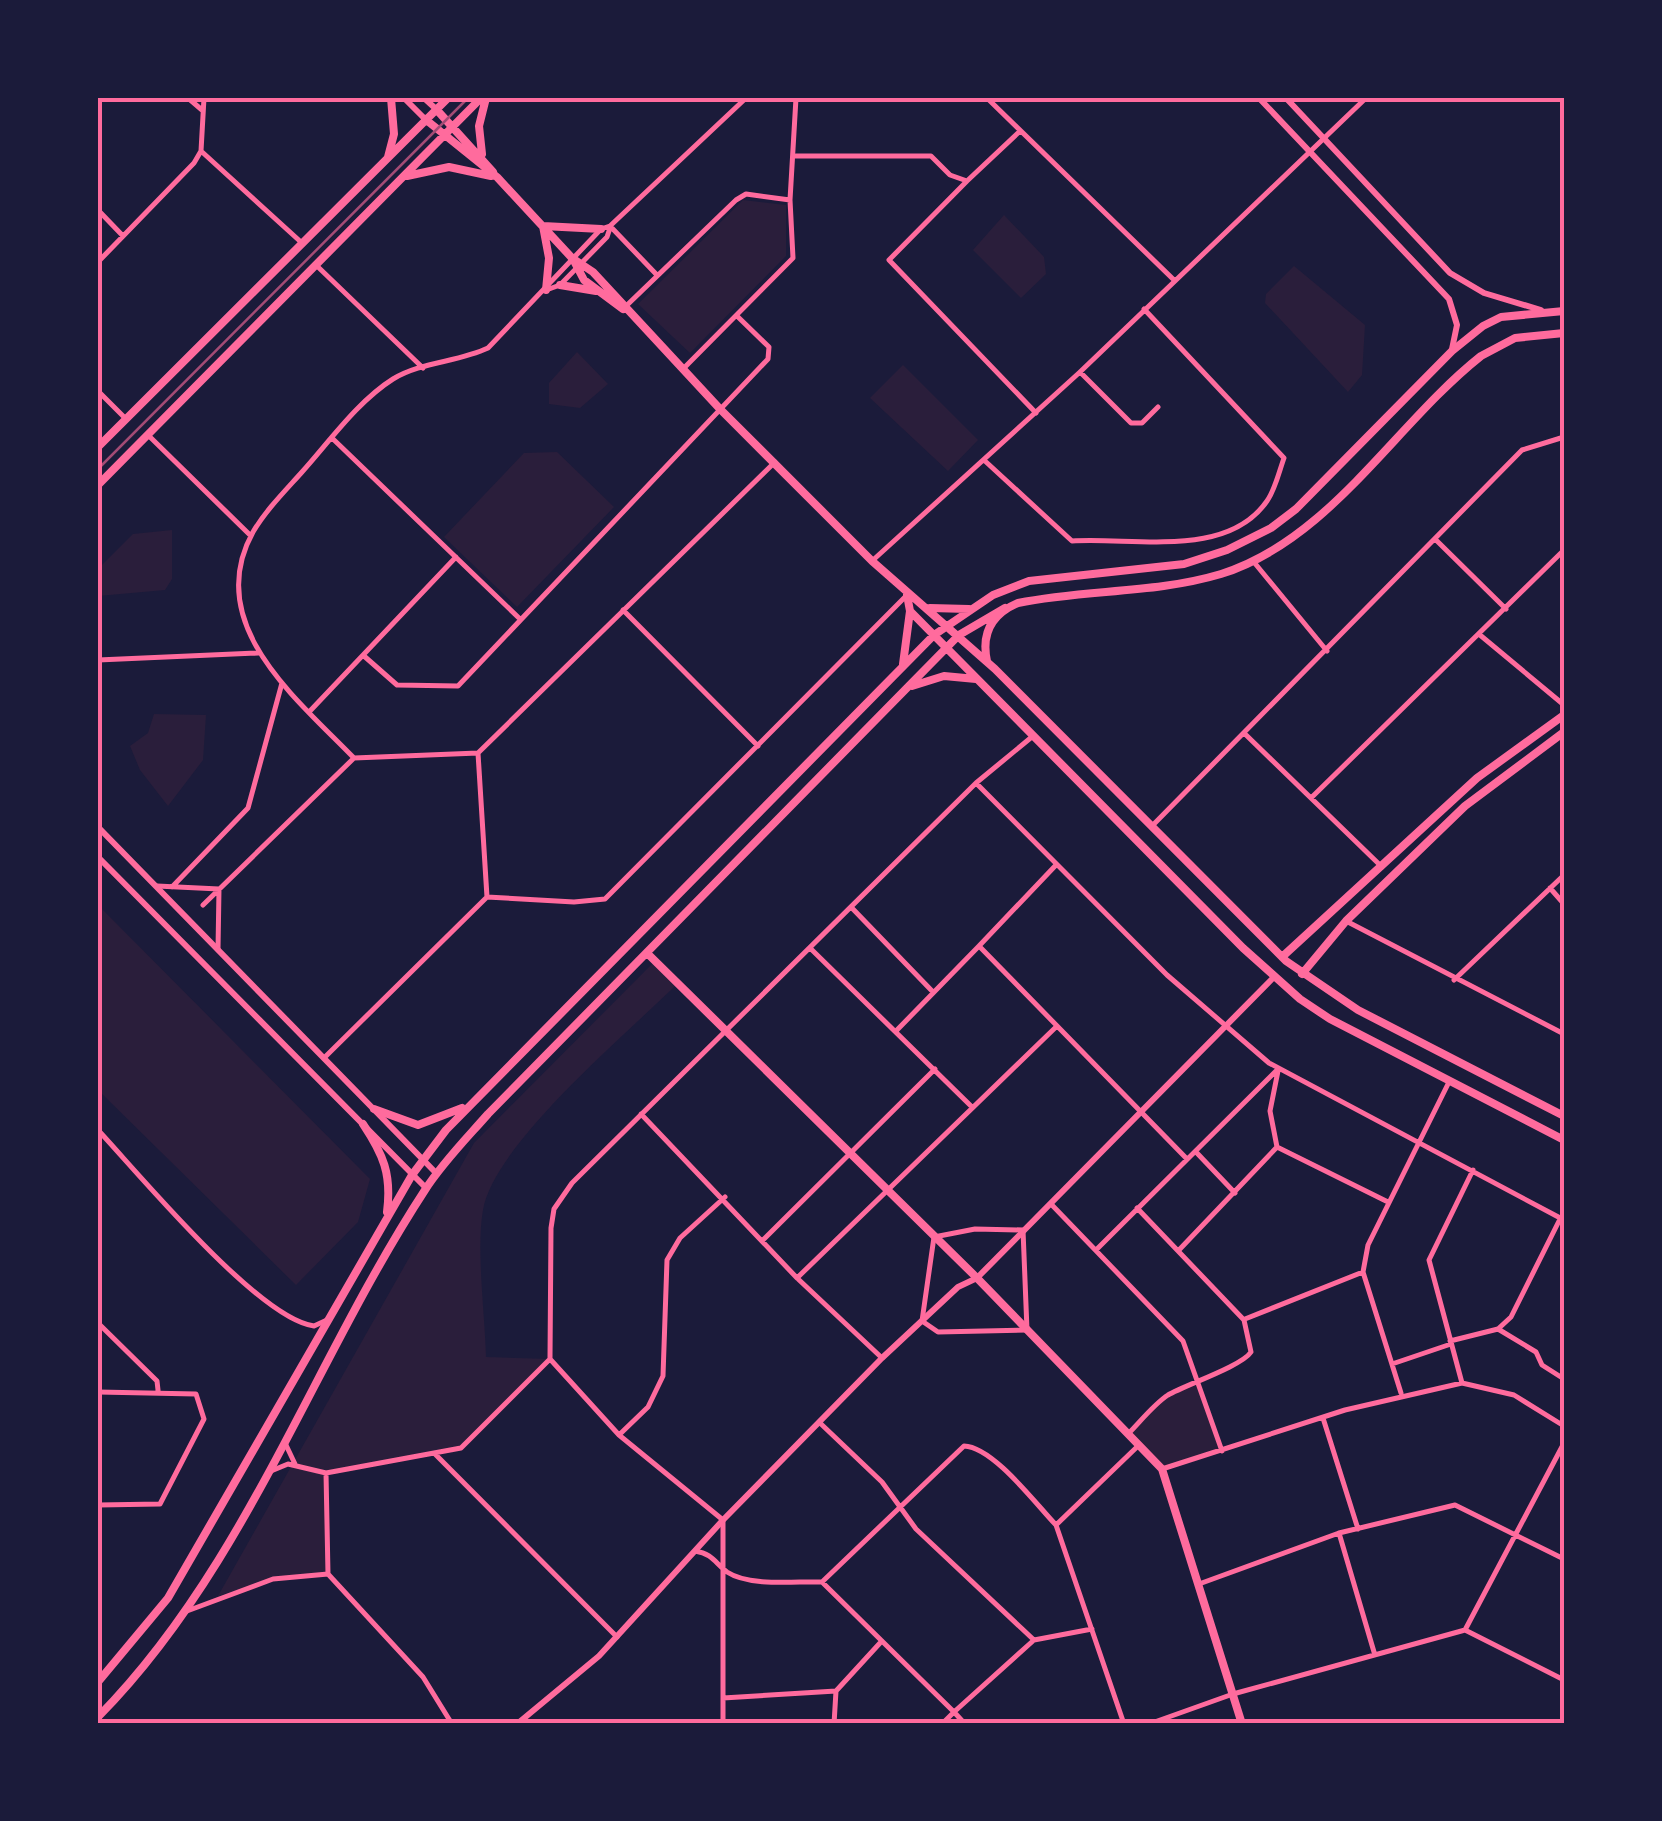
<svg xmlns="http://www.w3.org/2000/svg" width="1662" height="1821" viewBox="0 0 1662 1821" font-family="Ubuntu,sans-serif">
<rect width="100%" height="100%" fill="#1b1b3a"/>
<path fill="#2a1e3b" d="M743,200L786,205V256L690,353L638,304Z
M1004,215L1044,257L1046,274L1021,298L973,250Z
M1294,266L1365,325L1362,375L1348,392L1265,303L1266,294Z
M577,352L608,384L580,408L549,404V383Z
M903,365L978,440L948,471L870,398Z
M557,452L614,507L517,607L444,537L524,453Z
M172,530V579L165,590L98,596V569L133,534Z
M154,714L206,715L203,760L168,806L140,770L130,746L148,733Z
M98,905L370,1179L358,1222L296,1285L98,1090Z
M655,961L678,983C628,1033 494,1144 483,1210C476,1249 485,1315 486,1357L550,1359L461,1448L326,1473L328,1574L273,1579L218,1596L474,1143Z
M1198,1385L1222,1451L1162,1469L1128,1434L1168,1395Z"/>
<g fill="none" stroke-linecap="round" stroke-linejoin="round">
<path stroke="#ff6b9d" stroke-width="5" d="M188,98L202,110
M746,98L610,226L601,229L488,348C458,362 421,362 393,379C358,401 329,442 302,472C285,491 266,510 253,532C202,624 297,699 354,758L478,753L775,462
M987,98L1174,280
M201,151L302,243
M796,156H931L950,175L967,181L1019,132
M967,181L889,260L1036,413
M98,210L123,236
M610,226L656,274
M98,262L194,163L201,151L204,98
M317,266L423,368
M549,289L560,285L607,237L610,228
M624,308L736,200L746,194L790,200
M683,369L793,258L790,200L796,98
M1080,372L1131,423H1142L1158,407
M98,391L126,419
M148,435L251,536
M332,438L520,619
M985,461L1072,541C1135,537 1227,559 1267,501C1275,490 1279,472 1284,458L1144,309
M1436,540L1506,609
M872,561L1080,372L1366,98
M1253,561L1327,651
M623,610L758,746
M1480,635L1564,705
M364,656L397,685L458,686L768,359L769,347L737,316
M98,660L258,653
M310,711L456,557
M1244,733L1382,867
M478,753L487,897L574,902L605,899L907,595
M976,783L1167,975L1269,1063L1564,1220
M1311,798L1564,550
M1152,826L1522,450L1564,437
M157,886L219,889L218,949
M172,887L248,808L282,683
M1550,888L1564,904
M203,905L354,758
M851,907L933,992
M1346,921L1564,1034
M979,946L1056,865
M810,948L972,1107
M1454,980L1564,875
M897,1030L979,946L1187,1159
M324,1058L487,897
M1278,1071L1270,1111L1277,1147L1388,1202
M641,1114L797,1278L882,1358
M98,1130C140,1175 259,1319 314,1326L327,1320
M1196,1152L1235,1193
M1051,1204L1183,1341L1222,1451
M975,1229L1023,1230L1027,1330L938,1332L922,1321L934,1237Z
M762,1241L935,1069
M1096,1250L1278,1069
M1179,1250L1277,1147
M797,1278L1057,1026
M1245,1319L1363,1272
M98,1323L157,1381L158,1390
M1498,1329L1536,1352L1542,1365L1564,1379
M1450,1341L1498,1329L1511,1317L1560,1219
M1392,1364L1451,1344
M1462,1383L1429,1260L1473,1170
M98,1392L196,1394L204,1419L160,1504L98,1505
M1401,1393L1363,1272L1368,1245L1449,1082
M1323,1418L1358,1529
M820,1423L882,1482L916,1529L1034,1640
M1128,1434C1140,1422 1154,1404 1168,1395C1185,1385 1242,1366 1251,1352L1244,1320L1137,1208
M619,1435L648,1407L663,1376L667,1260L680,1238L725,1197
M286,1445L295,1464
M436,1455L617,1637
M1162,1469L1345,1410L1462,1383L1514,1395L1564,1426
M271,1471L288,1464L326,1473L461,1448L550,1359
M326,1473L328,1574L423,1677L452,1724
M1339,1533L1374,1652
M695,1551C713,1554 715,1563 727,1572C750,1587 795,1581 822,1582L964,1446C993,1447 1035,1503 1056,1525
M822,1582L954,1712L942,1724
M1199,1584L1339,1533L1455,1505L1564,1559
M187,1611L273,1579L328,1574
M1465,1630L1564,1443
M723,1698L836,1691L880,1643
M723,1724V1520L619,1435L550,1359L551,1228L554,1209L572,1183L976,783L1033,736
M834,1724L836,1691
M965,1724L954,1712L1034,1640L1092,1629
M1124,1724L1056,1525L1139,1445
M1149,1724L1233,1694L1465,1630L1564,1680"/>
<path stroke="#ff6b9d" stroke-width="6" d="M404,98L425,119
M424,98L436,109
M1259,98L1449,299L1457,325L1452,349
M1286,98L1450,273L1484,293L1541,310
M98,827L437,1174
M98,857L426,1188
M517,1724L599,1656L723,1520L882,1358L958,1287L977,1278L1274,977"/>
<path stroke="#ff6b9d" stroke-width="8" d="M436,109L493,172
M425,119L497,177L572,258L593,272L720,409L872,561L995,669L1286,961L1358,1010L1564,1116
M482,154L479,126L486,98
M388,157L394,134L391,98
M407,176L449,167L491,176
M574,261L584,280L623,309
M560,285L596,291
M546,290L549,258L543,226L601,229
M98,447L448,98
M98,485L481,98
M907,595L910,611L1243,948L1300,999L1330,1019L1564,1140
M930,608L969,609
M987,661C981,633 992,614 1018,603C1086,589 1154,594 1221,574C1330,540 1395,424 1481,356L1515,338L1564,333
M903,664L910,611
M912,686L944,676L976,679
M649,955L977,1278L1162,1469L1242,1724
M1282,957L1477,778L1564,715
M1302,974L1346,921L1465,806L1564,732
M374,1109L418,1125L462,1108
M363,1124C383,1154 392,1174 387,1212
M98,1682L168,1598L412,1175L446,1130L934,635L993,595L1029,581L1184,564L1227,550L1271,528L1296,509L1452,351L1483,326L1501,317L1564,311
M98,1717C245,1568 312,1363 425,1190C443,1162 467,1138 488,1114L959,635L1005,608"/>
<path stroke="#a44b75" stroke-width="2.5" d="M98,469L468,98"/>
</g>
<rect width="1662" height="1821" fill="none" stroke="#1b1b3a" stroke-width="200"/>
<rect x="100" y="100" width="1462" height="1621" fill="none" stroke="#ff6b9d" stroke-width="4"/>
</svg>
